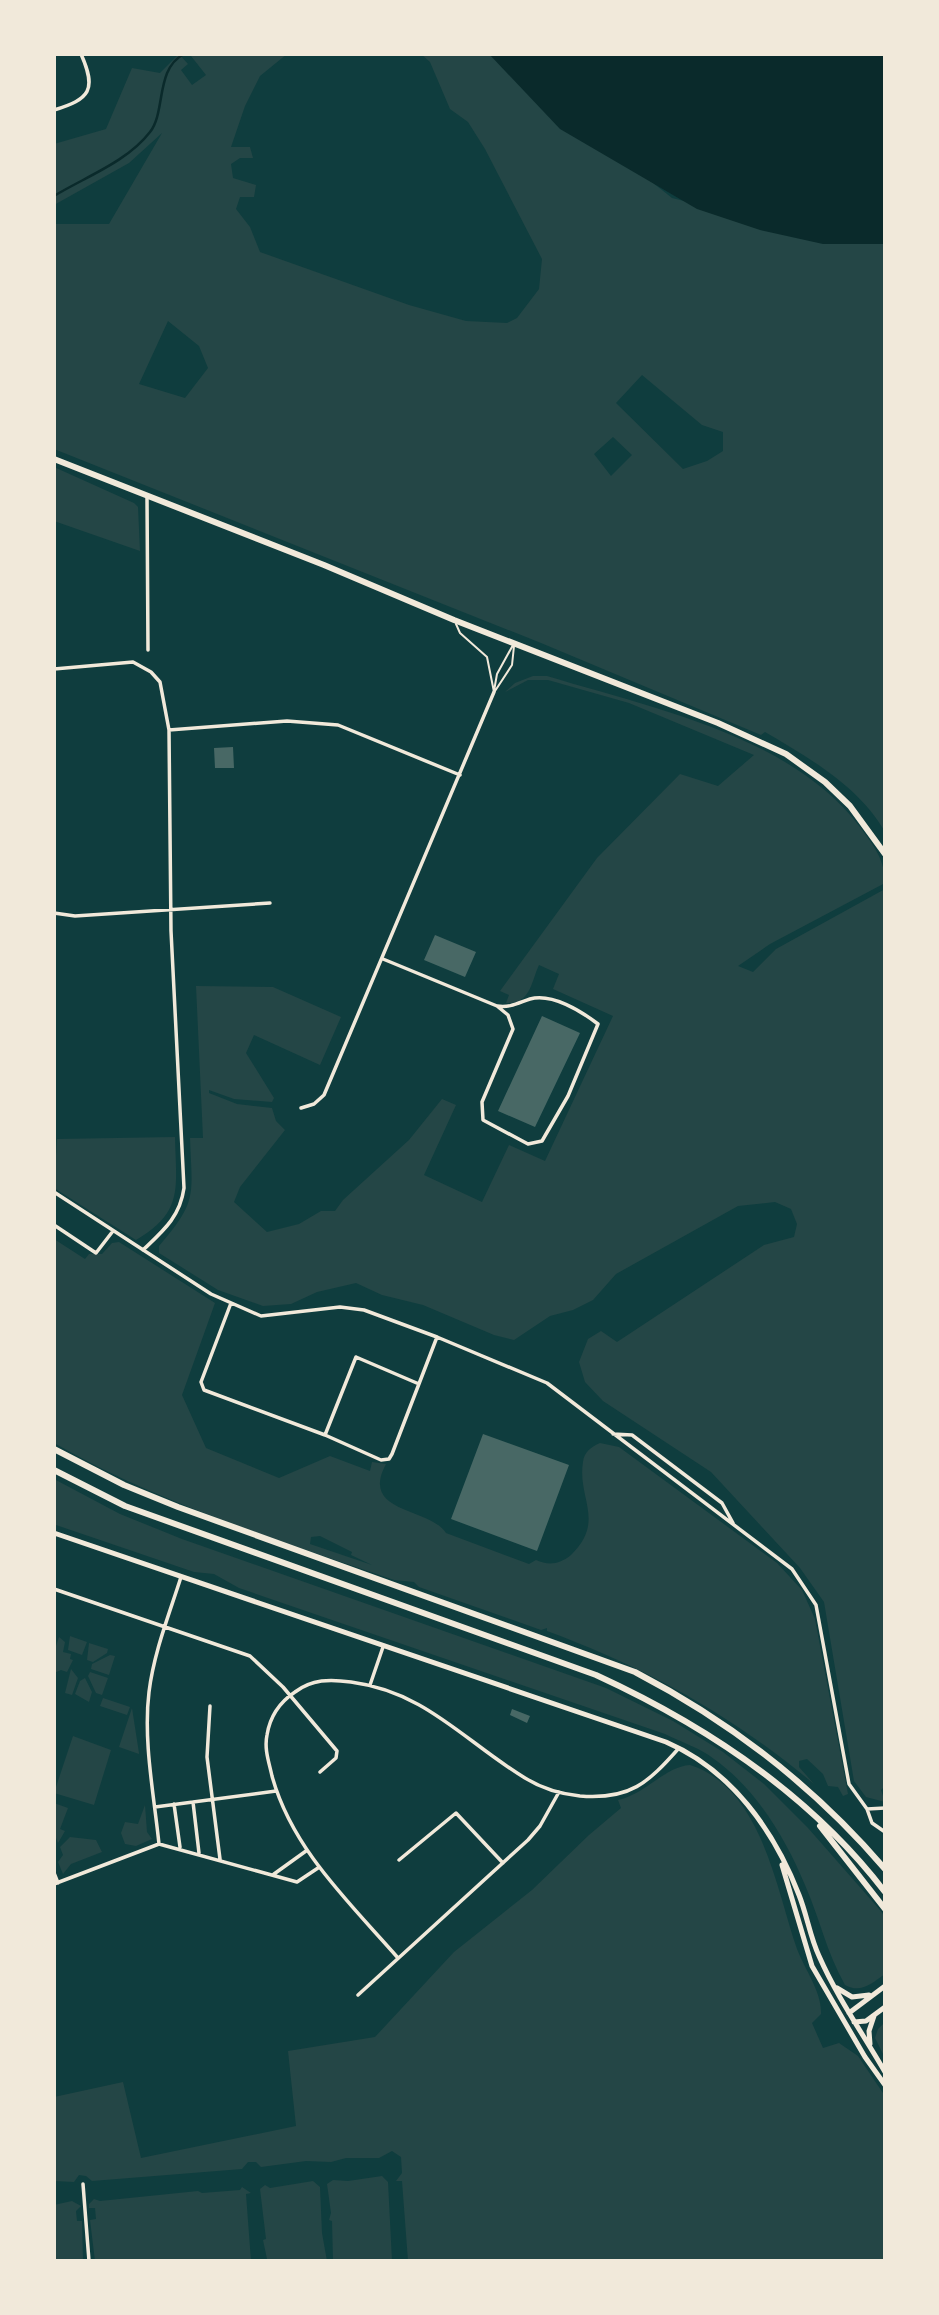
<svg xmlns="http://www.w3.org/2000/svg" width="939" height="2315" viewBox="0 0 939 2315" font-family="'Fira Sans Condensed',sans-serif">
<rect width="100%" height="100%" fill="#0f3d3e"/>
<path fill="#244646" fill-rule="evenodd" d="M179,54L188,64L181,70L192,85L206,75L191,56L194,54H287L260,76L245,106L231,147H250L253,158H240L231,164L233,178L256,185L254,197H240L236,209L250,227L260,252L409,305L466,321L507,323L517,318L539,289L542,259L485,149L468,122L450,109L430,62L421,54H491L672,198L826,236L885,232V832C859,786 809,758 765,732L761,735L541,643L54,449V224H109L162,133L129,163L54,205V144L106,129L132,68L160,73ZM168,321L199,346L208,368L185,398L139,384ZM642,375L702,425L723,432V451L707,461L683,469L616,403ZM613,437L632,455L611,476L594,454Z
M54,467L134,503L138,507L140,551L54,521Z
M533,676H547C652,708 790,735 860,827C874,846 885,860 885,883L770,944L738,966L753,972L776,949L885,889V1786L881,1790L885,1802L866,1797L854,1781L824,1602L800,1568L711,1472L603,1401L585,1382L579,1362L588,1339L601,1331L617,1342L764,1245L794,1237L797,1224L791,1209L775,1202L738,1206L616,1274L593,1300L573,1310L550,1316L514,1340L494,1335L423,1305L382,1295L356,1283L317,1292L291,1304L263,1306L218,1290L159,1253V1246C198,1201 192,1196 190,1138H203L196,986L273,987L341,1017L320,1065L254,1035L246,1053L274,1098L272,1102L234,1099L209,1090V1093L237,1104L272,1108L276,1121L285,1130L240,1187L234,1202L267,1232L299,1224L321,1211H335L343,1200L409,1140L442,1099L456,1105L424,1175L482,1202L509,1145L545,1161L613,1016L553,989L559,974L539,965C531,982 531,1004 506,1003L509,995L500,991L597,858L680,774L718,786L754,755L629,703L548,680H528L505,692L515,683Z
M175,1137C176,1187 184,1212 136,1240L54,1188L57,1139Z
M54,1239L85,1259L89,1254H102L112,1243L119,1242L215,1303L182,1395L206,1448L279,1478L330,1456L370,1471L372,1462L386,1464C359,1514 430,1507 446,1533L529,1564L536,1560C549,1566 560,1564 571,1555C606,1521 577,1498 583,1462C584,1452 591,1447 600,1443L619,1447L777,1563L802,1590L815,1619L848,1794L843,1796L838,1787L828,1786L823,1774L807,1759L799,1761V1767L814,1784C733,1716 647,1668 547,1631V1628L541,1630L419,1587L414,1582L394,1580C279,1540 160,1504 54,1443ZM320,1536L352,1552L351,1555L372,1565L310,1544L311,1537Z
M54,1479L120,1514L182,1539L606,1688L673,1721L723,1752L764,1784L808,1828L880,1910L885,1917V1974C872,1983 861,1994 845,1985C826,1951 820,1919 805,1885C785,1837 756,1789 714,1759C700,1748 681,1742 665,1734L239,1588L214,1574L194,1572L56,1525Z
M70,1636L87,1642L82,1655L68,1650Z
M59,1637L65,1642L63,1652L71,1654L70,1659L73,1660L67,1672L61,1670L54,1673V1652Z
M89,1643L108,1649L107,1653L93,1662L87,1660Z
M110,1655L115,1656L109,1675L91,1669L92,1664Z
M71,1669L78,1678L72,1695L65,1693Z
M90,1672L108,1678L102,1695L96,1693L88,1676Z
M85,1678L92,1692L89,1702L75,1694L80,1681Z
M103,1698L130,1707L127,1715L100,1706Z
M132,1708L139,1753V1754L119,1747Z
M73,1736L111,1750L94,1805L54,1793Z
M690,1765C762,1788 776,1889 797,1949C805,1970 822,1992 821,2014L812,2023L823,2048L839,2043L858,2056L885,2096V2261H408L402,2181H396L402,2173L401,2157L392,2151L379,2158H346L331,2162L306,2161L261,2167L256,2162H248L242,2169L92,2181L86,2176L79,2175L74,2182L54,2181V2097L123,2082L141,2158L296,2126L288,2051L375,2037L454,1952L532,1890L589,1835L621,1808L618,1800C646,1794 664,1767 690,1765Z
M54,1803L68,1808L60,1829L65,1831L58,1843L54,1833Z
M145,1805L147,1832L152,1839L136,1846L125,1844L121,1833L125,1822L138,1824Z
M70,1837L96,1840L102,1852L71,1864L63,1874L58,1862L63,1855L60,1847Z
M885,2022V2058L875,2038L878,2029Z
M382,2176L388,2182L392,2261H333L332,2221L329,2220L331,2213L327,2184L333,2180L348,2181Z
M313,2181L320,2187L322,2233L327,2261H264L267,2259L263,2240L266,2239L260,2189L265,2185L270,2188Z
M242,2187L251,2193L246,2194L251,2261H95L90,2220L96,2219L95,2208H89V2204L94,2199L100,2201L198,2191L202,2193L240,2190Z
M72,2201L81,2206L76,2211L77,2221H82L83,2261H54V2205Z"/>
<path fill="#0a2a2b" d="M489,54H885V244H823L760,230L697,209L560,129Z"/>
<g fill="none" stroke-linecap="round" stroke-linejoin="round">
<path stroke="#0a2a2b" stroke-width="2.5" d="M54,196C85,177 127,162 150,132C166,112 155,69 184,54"/>
</g>
<path fill="#486865" d="M233,747L234,768H215L214,748Z
M435,935L476,952L465,977L424,960Z
M542,1016L580,1033L535,1127L498,1111Z
M483,1434L569,1465L537,1551L451,1519Z
M512,1709L530,1716L527,1723L510,1715Z"/>
<g fill="none" stroke-linecap="round" stroke-linejoin="round">
<path stroke="#f1e9da" stroke-width="2" d="M456,624L460,633L487,657L494,692
M494,691L497,674L513,645
M495,691L512,665L514,646"/>
<path stroke="#f1e9da" stroke-width="3.5" d="M54,110C90,99 97,90 81,54
M147,497L148,650
M54,669L133,662L151,672L160,682L169,730L171,931L184,1188C180,1217 163,1231 143,1250
M169,730L287,721L338,725L460,775
M54,913L75,916L270,903
M383,959L497,1006C510,1008 518,1003 530,999C552,993 581,1011 598,1024L568,1096L542,1141L528,1144L483,1120L482,1102L513,1029L508,1015L497,1006
M301,1108L314,1104L324,1095L494,692
M54,1192L211,1294L261,1316L340,1307L364,1310L437,1337L547,1383L792,1569L816,1605L849,1784L867,1809
M54,1225L96,1253L113,1231
M231,1303L201,1382L204,1390L325,1435L381,1460L389,1459L392,1454L437,1337
M613,1434L632,1435L722,1503L733,1523
M325,1435L356,1357L419,1384
M54,1589L250,1656L283,1687L337,1751L336,1758L320,1772
M370,1685L383,1647
M210,1706L207,1757L220,1859
M193,1802L199,1853
M174,1804L180,1847
M155,1807L276,1791
M867,1809L872,1823L885,1832
M867,1809L885,1808
M159,1844C154,1795 143,1741 149,1692C154,1652 169,1615 181,1577
M399,1860L456,1813L503,1863
M54,1873L58,1883
M274,1874L306,1851
M54,1884L159,1844L297,1882L318,1868
M398,1958C349,1902 292,1849 272,1776C269,1762 264,1749 267,1735C270,1716 280,1702 295,1692C312,1679 330,1679 351,1682C426,1692 464,1741 525,1778C541,1788 561,1794 580,1796C630,1800 648,1783 679,1748
M358,1995L528,1840L540,1826L559,1792
M83,2184L89,2261"/>
<path stroke="#f1e9da" stroke-width="5" d="M54,1533L666,1742C731,1770 774,1830 799,1895C807,1915 810,1937 819,1956C837,1997 863,2034 885,2072
M782,1865L812,1966L865,2057L885,2085
M837,1988L852,1997L869,1995
M849,2013L885,1986
M854,2022L866,2021L885,2007
M870,2044L869,2031L874,2016"/>
<path stroke="#f1e9da" stroke-width="6" d="M54,459L324,565L454,620L718,723L786,754L825,782L850,806L885,854"/>
<path stroke="#f1e9da" stroke-width="6" d="M54,1449L124,1485L178,1507L635,1672C731,1722 814,1786 885,1869
M54,1470L125,1506L596,1675C707,1726 810,1794 885,1892
M820,1826L885,1909"/>
</g>
<rect width="939" height="2315" fill="none" stroke="#f1e9da" stroke-width="112"/>
</svg>
